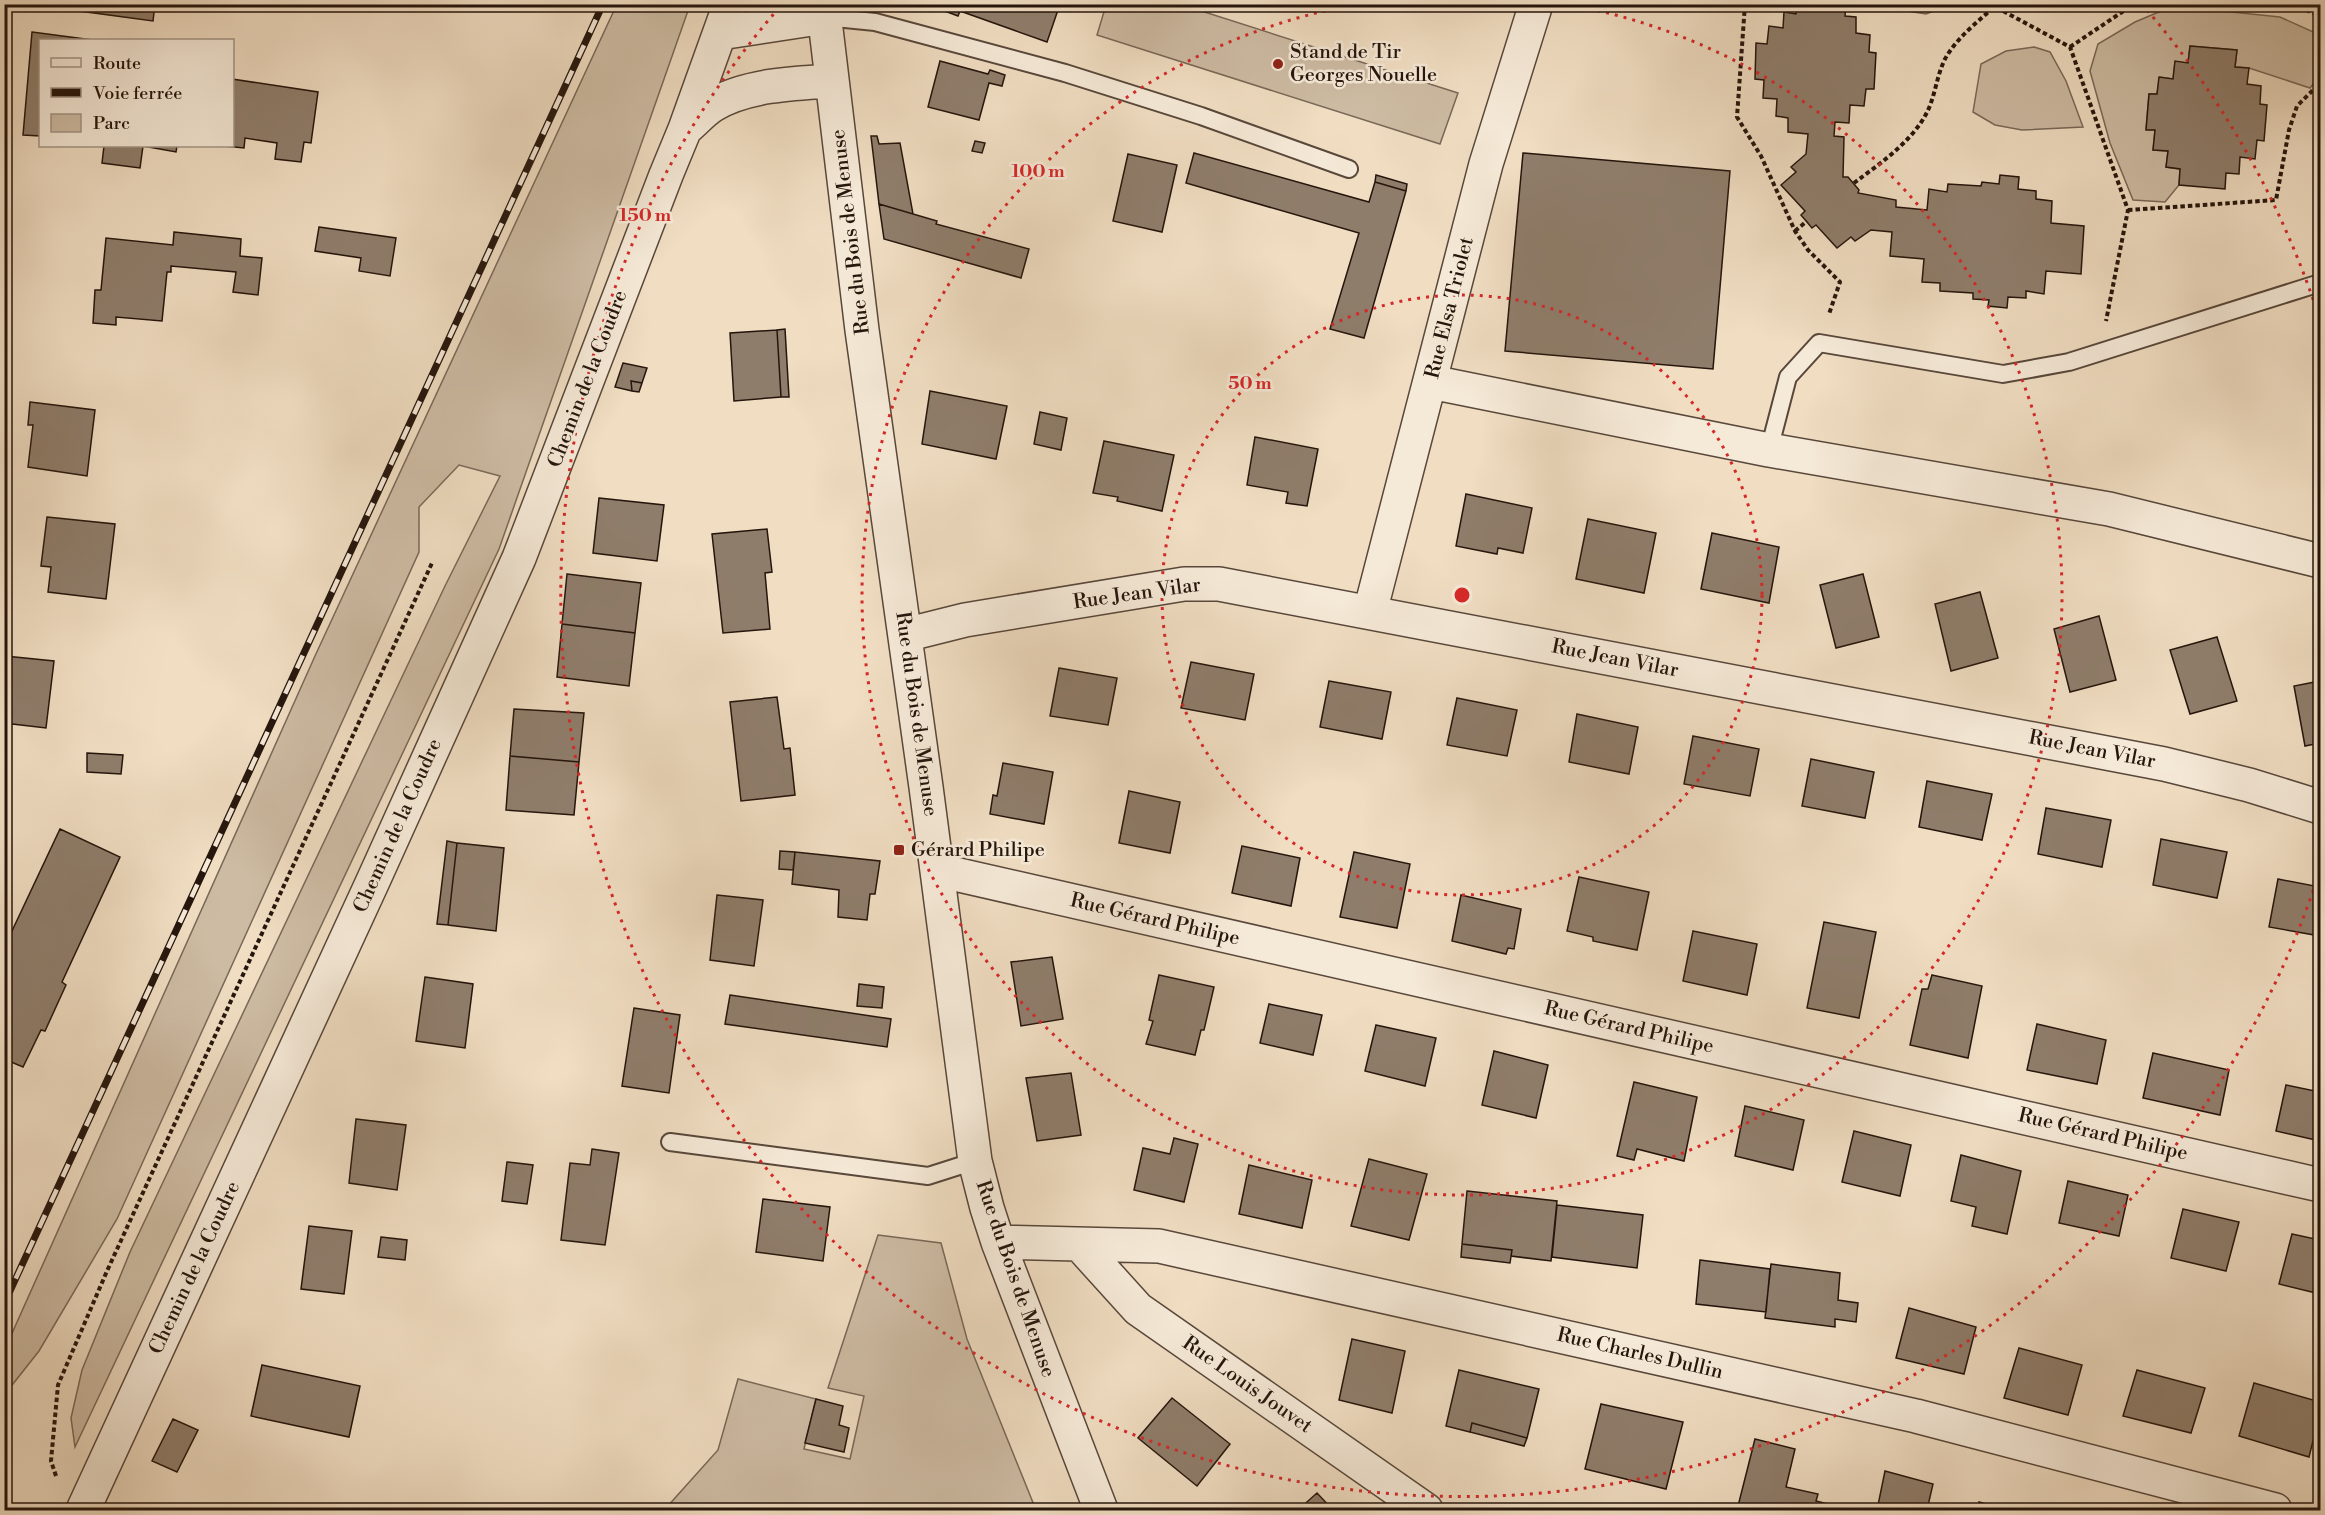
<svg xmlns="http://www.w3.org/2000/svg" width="2325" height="1515" viewBox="0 0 2325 1515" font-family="'Libre Bodoni',serif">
<rect width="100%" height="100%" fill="#f0ddc2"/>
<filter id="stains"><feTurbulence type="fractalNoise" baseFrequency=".00333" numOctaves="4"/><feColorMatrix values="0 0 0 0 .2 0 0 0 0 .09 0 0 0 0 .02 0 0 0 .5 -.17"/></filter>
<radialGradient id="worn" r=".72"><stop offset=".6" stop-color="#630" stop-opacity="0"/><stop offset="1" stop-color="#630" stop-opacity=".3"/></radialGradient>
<path fill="#cdbba3" stroke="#796858" stroke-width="1.5" d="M617,4L690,5L499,549L75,1447L71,1418L82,1370L130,1252L445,586L500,476L459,465L419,507V552L117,1219L39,1351L5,1394V1349L315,656Z
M1946,4L1947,6L1926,14L1870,5Z
M1106,5H1193L1192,8L1458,93L1440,144L1097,35Z
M2173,6L2280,17L2320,35V75L2310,88L2249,68L2235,67L2237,50L2190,46L2188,63L2175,62L2173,79L2160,77L2157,94H2149L2146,129L2155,130L2153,150L2168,151L2166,167L2180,169L2179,185L2165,202L2133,200L2110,143L2090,71L2098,44L2135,22Z
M2034,47L2050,52L2066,81L2083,127L2022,130L1995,125L1973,112L1981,64L2006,51Z
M878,1235L941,1243L967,1339L1036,1510H661L666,1508L718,1450L738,1379L816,1399L804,1449L850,1459L864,1396L828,1388Z"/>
<path fill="#8f7d6b" stroke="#25150c" stroke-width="1.5" d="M73,4H155L153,21L72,10Z
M926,4H1060L1047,42L960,11L958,16Z
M1797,4H1846L1845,16L1856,17V33L1870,35L1869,52L1876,53L1874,89H1866L1864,106L1850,105L1849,123L1835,122L1834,136L1844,137L1843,177H1848L1859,190L1858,193L1896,200V207L1927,210L1929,189L1947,192L1948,184L1981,186L1982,182L1999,184L2000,175L2019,177L2018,189L2036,191V199L2052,201L2051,223L2084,226L2081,274L2046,271L2044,294L2026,291V298L2008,297L2007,308L1988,306L1989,300L1973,299V293L1940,291V283L1922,282L1924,259L1890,256L1892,232L1871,230L1855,241L1851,237L1837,248L1816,225L1812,228L1801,215L1805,211L1781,185L1796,172L1791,167L1806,154L1808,134L1788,132V118L1776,116L1777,99L1763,98L1764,80L1755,79L1756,43L1767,44L1769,26L1783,28L1784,12L1796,14Z
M32,32L93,40H40V136L23,135Z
M2190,46L2237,50L2235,67L2249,68L2247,84L2261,86L2260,104L2267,105L2264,141L2257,140L2255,159L2240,157L2239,174L2226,173L2225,189L2179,185L2180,169L2166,167L2168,151L2153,150L2155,130H2146L2149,94H2157L2159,77L2173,79L2175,61L2188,63Z
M940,61L988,74L990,70L1005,75L1002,86L989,83L979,120L928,107Z
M232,79L318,92L311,143L304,142L301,162L275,159L277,143L245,138L244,148L224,146H232Z
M871,136H877L879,144L900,143L913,214L879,204Z
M975,141L985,143L982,153L972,151Z
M104,146H143L140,168L102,163Z
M143,146H177L176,152Z
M1194,153L1369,202L1375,182L1406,191L1364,338L1330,329L1359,233L1186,183Z
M1523,153L1730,171L1713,369L1505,351Z
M1128,154L1177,165L1162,232L1113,221Z
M1376,175L1407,184L1406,191L1375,182Z
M879,204L937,221L936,224L1029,249L1021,278L884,239Z
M319,227L396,238L390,276L359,271L361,258L315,251Z
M174,232L241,239L240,256L262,258L258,295L233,292L236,272L171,266V272H167L162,321L116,317V325L93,323L95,290H101L106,238L173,245Z
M785,329L789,397H781L777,330Z
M777,330L781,397L734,401L730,333Z
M623,363L647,368L642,383L631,381L632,391L615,387Z
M631,381L642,383L639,392L632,391Z
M930,391L1007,406L996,459L922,444Z
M30,402L95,410L87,476L28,467L33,425H28Z
M1040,412L1067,418L1061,450L1034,444Z
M1255,437L1318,449L1307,506L1286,503L1288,492L1247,485Z
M1104,441L1174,455L1162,511L1117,501L1118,497L1093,493Z
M1466,494L1532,508L1523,553L1498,548L1497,554L1456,546Z
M599,498L664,505L657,561L593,553Z
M47,517L115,524L106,599L48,592L51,567L41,566Z
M1588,519L1656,533L1644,593L1576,579Z
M767,529L772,572L765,573L770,629L723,633L712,534Z
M1712,533L1779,547L1769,603L1701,589Z
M567,574L641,583L635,633L562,624Z
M1863,574L1879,637L1836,648L1820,585Z
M1980,592L1998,658L1951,671L1935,604Z
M2099,616L2116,680L2070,692L2054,629Z
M562,624L635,633L629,686L557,677Z
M2217,637L2237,701L2190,714L2170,650Z
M5,656L54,661L46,728L4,723Z
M1191,662L1254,674L1245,720L1181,708Z
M1059,668L1117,678L1108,725L1050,716Z
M1329,681L1391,692L1382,739L1320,727Z
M2320,681V743L2305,746L2294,686Z
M777,697L784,749L790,748L795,795L741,801L730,702Z
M1457,698L1517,710L1507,756L1447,745Z
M514,709L584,713L579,762L510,756Z
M1577,714L1638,727L1629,774L1569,762Z
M1693,736L1759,749L1750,796L1684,784Z
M87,753L123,755L121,774L87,772Z
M510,756L579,762L574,815L506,810Z
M1811,759L1874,772L1865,818L1802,806Z
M1003,763L1053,772L1044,824L990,814L993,795L997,796Z
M1927,781L1992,794L1982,840L1919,827Z
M1129,791L1180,802L1170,853L1119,843Z
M2046,808L2111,820L2102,867L2038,854Z
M60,829L120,857L62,982L66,985L45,1031L41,1030L23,1067L4,1059V948Z
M2161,839L2227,852L2217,898L2153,885Z
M447,841L457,843L448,925L437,924Z
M457,843L504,848L496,931L448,925Z
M1242,846L1300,858L1291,906L1232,893Z
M780,851L795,852L793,870L779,869Z
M795,852L880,861L875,894H870L867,920L838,917L839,890L792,884Z
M1354,852L1410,864L1397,928L1340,917Z
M1579,877L1649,892L1637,950L1593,941V937L1567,931Z
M2278,879L2320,887V936L2269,927Z
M717,895L763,900L754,966L710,960Z
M1461,895L1521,909L1514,949L1508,948L1506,954L1452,941Z
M1824,922L1876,932L1859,1018L1807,1008Z
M1693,931L1757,944L1747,995L1683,981Z
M1052,957L1063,1019L1021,1026L1011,962Z
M1159,975L1214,987L1204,1030H1201L1195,1055L1146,1044L1153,1021L1149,1020Z
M1932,975L1982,986L1968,1058L1910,1045L1922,989H1928Z
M425,977L473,984L465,1048L416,1041Z
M859,984L884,987L882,1008L857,1006Z
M730,995L891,1019L887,1047L725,1024Z
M1269,1004L1322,1015L1313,1055L1260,1043Z
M634,1008L680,1015L669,1093L622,1086Z
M2037,1024L2106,1040L2097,1084L2027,1070Z
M1376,1025L1436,1038L1425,1086L1365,1071Z
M1494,1051L1548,1065L1536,1118L1482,1105Z
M2153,1053L2229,1070L2220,1115L2143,1098Z
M1071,1073L1081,1135L1037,1141L1026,1078Z
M1634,1082L1697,1097L1684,1161L1637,1149L1634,1160L1617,1156Z
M2286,1085L2320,1092V1141L2276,1131Z
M1745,1106L1804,1120L1793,1170L1735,1156Z
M356,1119L406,1125L397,1190L349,1183Z
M1854,1131L1911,1145L1900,1196L1842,1182Z
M1174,1138L1198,1144L1184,1202L1134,1190L1143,1148L1170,1154Z
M592,1149L619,1153L605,1245L561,1240L570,1163L590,1165Z
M1961,1155L2021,1171L2007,1234L1972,1226L1976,1207L1951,1201Z
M1369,1159L1427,1174L1409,1240L1351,1226Z
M507,1162L533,1165L527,1204L502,1201Z
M1249,1165L1312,1180L1302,1228L1239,1214Z
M2068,1181L2128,1195L2119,1236L2059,1223Z
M1467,1191L1557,1201L1551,1261L1511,1256L1512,1250L1462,1244Z
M763,1199L830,1207L823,1261L756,1252Z
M1557,1205L1643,1215L1637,1268L1552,1257Z
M2183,1209L2239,1222L2226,1271L2171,1258Z
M309,1226L352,1231L344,1294L301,1289Z
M2292,1234L2320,1240V1294L2279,1284Z
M381,1237L407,1240L405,1260L378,1257Z
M1462,1244L1512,1250L1510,1263L1461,1257Z
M1700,1260L1770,1269L1766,1312L1696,1304Z
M1771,1264L1840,1273L1838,1300L1858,1303L1856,1322L1835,1319V1327L1765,1318Z
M1909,1308L1976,1327L1964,1374L1896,1358Z
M1352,1339L1405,1351L1392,1413L1339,1400Z
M2019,1348L2082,1365L2068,1415L2004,1398Z
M262,1365L360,1386L349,1437L251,1416Z
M1459,1370L1539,1389L1527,1438L1472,1423L1470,1432L1446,1426Z
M2137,1370L2205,1388L2191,1433L2123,1416Z
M2254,1383L2320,1402V1432L2316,1429L2309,1457L2239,1436Z
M1172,1398L1230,1444L1197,1486L1138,1438Z
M816,1399L843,1406L839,1425L849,1428L844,1452L805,1443Z
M1601,1404L1683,1422L1666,1489L1585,1469Z
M173,1419L198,1430L177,1472L152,1461Z
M1472,1423L1527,1438L1524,1446L1470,1432Z
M1755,1439L1795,1449L1786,1487L1818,1494L1816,1501L1832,1505L1830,1510H1737Z
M1885,1471L1933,1484L1927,1510H1877Z
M1317,1493L1333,1510H1298Z
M1979,1502L1994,1506L2008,1510H1977Z"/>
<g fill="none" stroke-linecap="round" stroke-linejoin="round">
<defs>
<path id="lane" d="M825,17L875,22L1065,73L1201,116L1349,169
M1769,450L1788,377L1819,343L2003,374L2069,362L2320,283
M670,1142L928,1176L975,1161"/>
<path id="street" d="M823,4L862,330L926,787L975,1161L987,1208L998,1242L1101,1510
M720,33L825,17
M685,129C694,122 703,111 713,105C746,85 795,83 832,81
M1431,382L1769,450L2109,509L2320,561
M1370,612L1486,164L1536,4
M905,635L965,620L1184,584H1219L2164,764L2249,785L2320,807
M937,870L2320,1185
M998,1242L1159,1246L1916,1416L2275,1510
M1081,1246L1138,1309L1426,1510
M83,1510L373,881L519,558L666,175L685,129L730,4"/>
</defs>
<use href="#lane" stroke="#58473a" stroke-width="20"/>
<use href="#street" stroke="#58473a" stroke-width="36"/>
<path stroke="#25150c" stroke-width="4" stroke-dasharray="4.5 3" stroke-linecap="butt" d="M1745,4L1737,117L1761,156L1795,231L1808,250L1840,282L1829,314
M1990,4L2070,47L2128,210L2106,321
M2292,4L2320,16
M2070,47L2134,4
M1854,183C1878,165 1909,144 1925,116C1935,99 1936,77 1945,59C1956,39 1976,23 1993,8
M2128,210L2276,200L2289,130L2297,106L2320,83
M1795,231L1807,221
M56,1476L51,1461L58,1385L107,1271L432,563"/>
<use href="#lane" stroke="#f5e9d7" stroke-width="16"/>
<use href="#street" stroke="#f5e9d7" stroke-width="33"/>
<defs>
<path id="rail" d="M4,1304L603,4"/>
</defs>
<use href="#rail" stroke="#25150c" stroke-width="7"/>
<use href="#rail" stroke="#f5e9d7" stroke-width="4.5" stroke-dasharray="14" stroke-linecap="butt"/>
</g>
<g fill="none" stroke="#d62828" stroke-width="3" stroke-dasharray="3 6">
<circle cx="1462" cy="595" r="300"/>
<path d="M1571 5A600 600 0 1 1 1353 5"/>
<path d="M2319 873A901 901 0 1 1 777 10M2147 10A901 901 0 0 1 2319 317"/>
</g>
<g fill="#8f2418" stroke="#f5e9d7" stroke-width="2">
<circle cx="1278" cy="64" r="6"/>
<rect x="893" y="844" width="12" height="12" rx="3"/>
</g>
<g text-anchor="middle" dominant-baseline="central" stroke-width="5" stroke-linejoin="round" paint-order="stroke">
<g font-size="20" fill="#25150c" stroke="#f5e9d7" text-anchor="start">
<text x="1290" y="52">Stand de Tir<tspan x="1290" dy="23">Georges Nouelle</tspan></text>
<text x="911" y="850">Gérard Philipe</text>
</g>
<g font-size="20" fill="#25150c" stroke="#f5e9d7">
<text transform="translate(851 232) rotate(-97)">Rue du Bois de Menuse</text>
<text transform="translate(1450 308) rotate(-76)">Rue Elsa Triolet</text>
<text transform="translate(588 379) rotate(-69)">Chemin de la Coudre</text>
<text transform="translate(1137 594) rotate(-8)">Rue Jean Vilar</text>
<text transform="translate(1615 659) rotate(11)">Rue Jean Vilar</text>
<text transform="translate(916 714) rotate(82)">Rue du Bois de Menuse</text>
<text transform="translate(2092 750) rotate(11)">Rue Jean Vilar</text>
<text transform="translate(398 826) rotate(-66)">Chemin de la Coudre</text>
<text transform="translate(1155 920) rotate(13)">Rue Gérard Philipe</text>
<text transform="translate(1629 1028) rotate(13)">Rue Gérard Philipe</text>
<text transform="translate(2103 1135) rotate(13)">Rue Gérard Philipe</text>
<text transform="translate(195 1268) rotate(-65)">Chemin de la Coudre</text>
<text transform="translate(1015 1279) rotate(71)">Rue du Bois de Menuse</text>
<text transform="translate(1640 1354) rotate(13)">Rue Charles Dullin</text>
<text transform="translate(1247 1385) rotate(35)">Rue Louis Jouvet</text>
</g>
</g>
<circle cx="1462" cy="595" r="9" fill="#d62828" stroke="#f5e9d7" stroke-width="3"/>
<g font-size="18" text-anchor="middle" font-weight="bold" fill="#d62828" stroke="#f5e9d7" stroke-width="5" stroke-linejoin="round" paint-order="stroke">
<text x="1038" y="177">100 m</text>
<text x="645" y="221">150 m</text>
<text x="1250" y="389">50 m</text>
</g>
<rect width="2325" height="1515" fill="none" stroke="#f0ddc2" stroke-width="24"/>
<rect x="6" y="6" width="2313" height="1503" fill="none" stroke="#25150c" stroke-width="3"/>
<rect x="12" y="12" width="2301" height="1491" fill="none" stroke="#25150c" stroke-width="1.5"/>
<rect x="39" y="39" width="195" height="108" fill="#f5e9d7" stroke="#a29486" stroke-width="1.5"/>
<rect x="51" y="58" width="30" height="9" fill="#f5e9d7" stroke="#a29486" stroke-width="1.5"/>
<text x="93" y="69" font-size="18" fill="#25150c">Route</text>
<rect x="51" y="88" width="30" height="9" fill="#25150c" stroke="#a29486" stroke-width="1.5"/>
<text x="93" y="99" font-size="18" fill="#25150c">Voie ferrée</text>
<rect x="51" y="114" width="30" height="18" fill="#cdbba3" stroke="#a29486" stroke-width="1.5"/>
<text x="93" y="129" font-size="18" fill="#25150c">Parc</text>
<rect width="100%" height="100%" filter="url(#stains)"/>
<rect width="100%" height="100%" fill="url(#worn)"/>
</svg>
